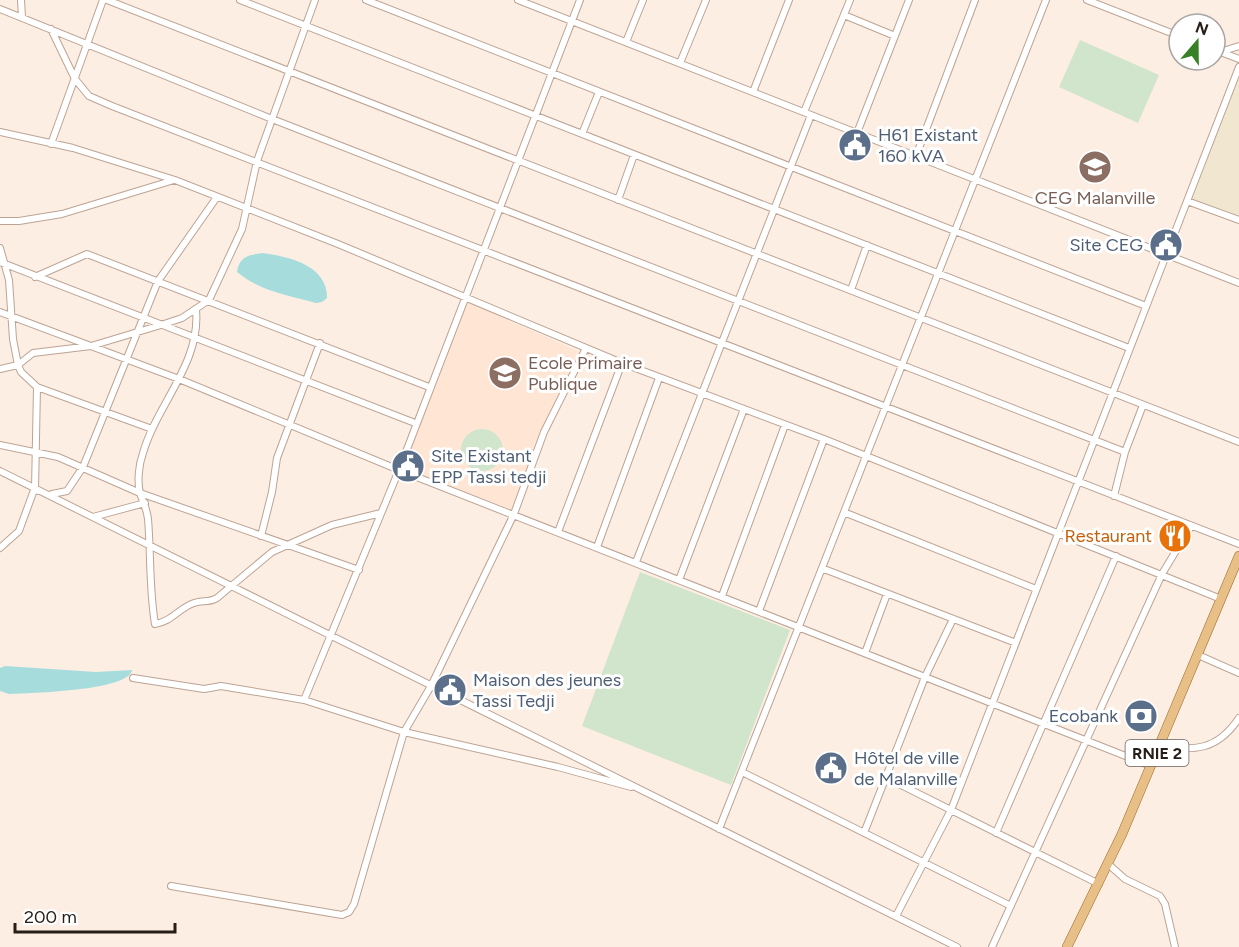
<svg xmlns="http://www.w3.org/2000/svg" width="1239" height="947" viewBox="0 0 1239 947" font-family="Figtree,sans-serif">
<rect width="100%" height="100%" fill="#fdeee4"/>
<path fill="#f1e7d1" d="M1239,76V217L1192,200Z"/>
<path fill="#ffe5d4" d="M464,301L578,351L535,443L513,510L402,468Z"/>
<path fill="#d1e4cc" d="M1080,40L1159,75L1138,123L1059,87Z
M461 450a21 21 0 1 1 42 0a21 21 0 1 1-42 0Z
M640,572L790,630L731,785L582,726Z"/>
<path fill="#a7dcdd" d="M262,253C287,256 328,265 327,298L322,302L316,303C287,295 260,291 237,272C239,257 248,255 262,253Z
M5,666L96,672L132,670C129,691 29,693 9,694L0,691V668Z"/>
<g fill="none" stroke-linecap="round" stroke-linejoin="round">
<defs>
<path id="minor" d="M21,0L22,17
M107,0L1239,442
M240,0L1129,348
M366,0L1146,306
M518,0L1239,283
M1087,0L1179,36
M0,9L272,119L1125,452
M844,15L895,36
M51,29L75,79L89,96L112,106L1239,544
M626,42L643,0
M1215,50L1239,59
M1220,52L1239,46
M680,63L706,0
M753,92L789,0
M804,112L850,0
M0,132L73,148L175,180L338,244L622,363L824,439L1221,599
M857,133L909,0
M582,134L599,92
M51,144L103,0
M916,156L975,0
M618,200L634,155
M1187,201L1239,220
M0,221H19L62,214L174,180
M0,248L9,280L13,339L18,365L21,372L37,387L35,490
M0,262L415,423
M35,277L87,254L429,387
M851,290L867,245
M196,310C201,363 157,404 143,453C139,464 137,481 140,493C143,502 147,509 148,519C151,554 149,588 155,624C171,622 179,608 194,603C202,600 209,603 217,598L272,552L332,525L381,513
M0,312L179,379L399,470L1151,766
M0,369L18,365L33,353L91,346L161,325L182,318L209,300L242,229L257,161L315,0
M37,387L152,429
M0,445L58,457L140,493L359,570
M0,471L957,947
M52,494L67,491L83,467L158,281L217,197
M1114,496L1125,452L1143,405
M846,513L1036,589
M93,517L145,503
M558,532L622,363
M261,536L272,492L277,458L320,343
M597,547L659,378
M0,548L19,531L34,490L39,491
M636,562L811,115
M824,569L1016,643
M679,580L744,409
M722,596L785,425
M759,611L824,439
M865,653L887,594
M1198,655L1239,673
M133,678L204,689L221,686L304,700L404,732L558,767L631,787
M304,700L399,470L580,0
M1159,747C1196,750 1217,751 1239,718
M742,772L1011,906
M885,777L1099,884
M719,829L1046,0
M864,833L925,677L953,619
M996,833L1116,556
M1108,864L1125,879L1160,896L1165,904L1175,947
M171,886L342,915L349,912L354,904L404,732L431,686L514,514L544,432L586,348
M896,916L951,810L1239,67
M992,947L1162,574L1191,526"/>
<path id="primary" d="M1067,947L1122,834L1239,556"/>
</defs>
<use href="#minor" stroke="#bca494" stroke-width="8"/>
<use href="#primary" stroke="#9b6b2b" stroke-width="10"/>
<use href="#minor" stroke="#fff" stroke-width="6"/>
<use href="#primary" stroke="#e8bf86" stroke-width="9"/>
</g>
<defs>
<symbol id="civic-disc" viewBox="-11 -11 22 22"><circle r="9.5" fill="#5c6f8a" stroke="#fff"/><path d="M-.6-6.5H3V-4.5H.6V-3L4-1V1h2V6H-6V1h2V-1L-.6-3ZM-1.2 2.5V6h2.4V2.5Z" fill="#fff"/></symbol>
<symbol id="school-disc" viewBox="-11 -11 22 22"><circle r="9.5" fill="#8d6e63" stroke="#fff"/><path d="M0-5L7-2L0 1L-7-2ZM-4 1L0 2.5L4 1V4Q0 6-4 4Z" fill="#fff"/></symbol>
<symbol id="restaurant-disc" viewBox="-11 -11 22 22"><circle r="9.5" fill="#e8710a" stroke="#fff"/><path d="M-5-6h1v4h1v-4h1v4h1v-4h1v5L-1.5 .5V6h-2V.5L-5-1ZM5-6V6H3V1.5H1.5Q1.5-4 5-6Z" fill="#fff"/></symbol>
<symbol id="bank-disc" viewBox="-11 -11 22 22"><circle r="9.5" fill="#5c6f8a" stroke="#fff"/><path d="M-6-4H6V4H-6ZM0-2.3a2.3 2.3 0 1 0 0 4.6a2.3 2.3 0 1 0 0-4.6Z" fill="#fff"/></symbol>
</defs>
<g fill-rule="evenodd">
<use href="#civic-disc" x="836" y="126" width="38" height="38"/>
<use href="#school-disc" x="1076" y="148" width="38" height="38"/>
<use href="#civic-disc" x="1147" y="226" width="38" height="38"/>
<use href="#school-disc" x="486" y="354" width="38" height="38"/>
<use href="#civic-disc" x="389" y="447" width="38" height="38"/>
<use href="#restaurant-disc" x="1156" y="517" width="38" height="38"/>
<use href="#civic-disc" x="431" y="671" width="38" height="38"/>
<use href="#bank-disc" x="1122" y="697" width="38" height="38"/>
<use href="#civic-disc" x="812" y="749" width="38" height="38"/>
</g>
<g text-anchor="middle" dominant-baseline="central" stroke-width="6" stroke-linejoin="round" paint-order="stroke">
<rect fill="#fff" stroke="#68625d" stroke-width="1.5" x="1125.5" y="740" width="63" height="26" rx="4.5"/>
<g font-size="16" font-weight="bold" fill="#271e18">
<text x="1157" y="753">RNIE 2</text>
</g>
<g font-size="18" fill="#4e5e75" stroke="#fff" text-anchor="start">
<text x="878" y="135">H61 Existant<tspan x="878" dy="21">160 kVA</tspan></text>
<text x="1143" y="245" text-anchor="end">Site CEG</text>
<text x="431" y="456">Site Existant<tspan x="431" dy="21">EPP Tassi tedji</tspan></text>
<text x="473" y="680">Maison des jeunes<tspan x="473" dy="21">Tassi Tedji</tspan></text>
<text x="1118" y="716" text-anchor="end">Ecobank</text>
<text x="854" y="758">Hôtel de ville<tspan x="854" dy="21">de Malanville</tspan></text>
</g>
<g font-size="18" fill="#785e54" stroke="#fff">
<text x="1095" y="198">CEG Malanville</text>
<text x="528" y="363" text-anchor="start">Ecole Primaire<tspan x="528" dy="21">Publique</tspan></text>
</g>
<g font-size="18" fill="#c56008" stroke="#fff" text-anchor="end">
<text x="1152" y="536">Restaurant</text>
</g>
</g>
<g transform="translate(1197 42) rotate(20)"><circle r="28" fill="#ffffff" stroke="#a9a5a3" stroke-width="1.5"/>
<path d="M0-4.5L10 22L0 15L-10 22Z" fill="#388025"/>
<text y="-9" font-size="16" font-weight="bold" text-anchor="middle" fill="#271e18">N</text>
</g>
<path d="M15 923v9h160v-9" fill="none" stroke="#271e18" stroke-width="3"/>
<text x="24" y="923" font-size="18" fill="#271e18" stroke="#ffffff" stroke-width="4.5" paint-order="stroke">200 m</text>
</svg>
